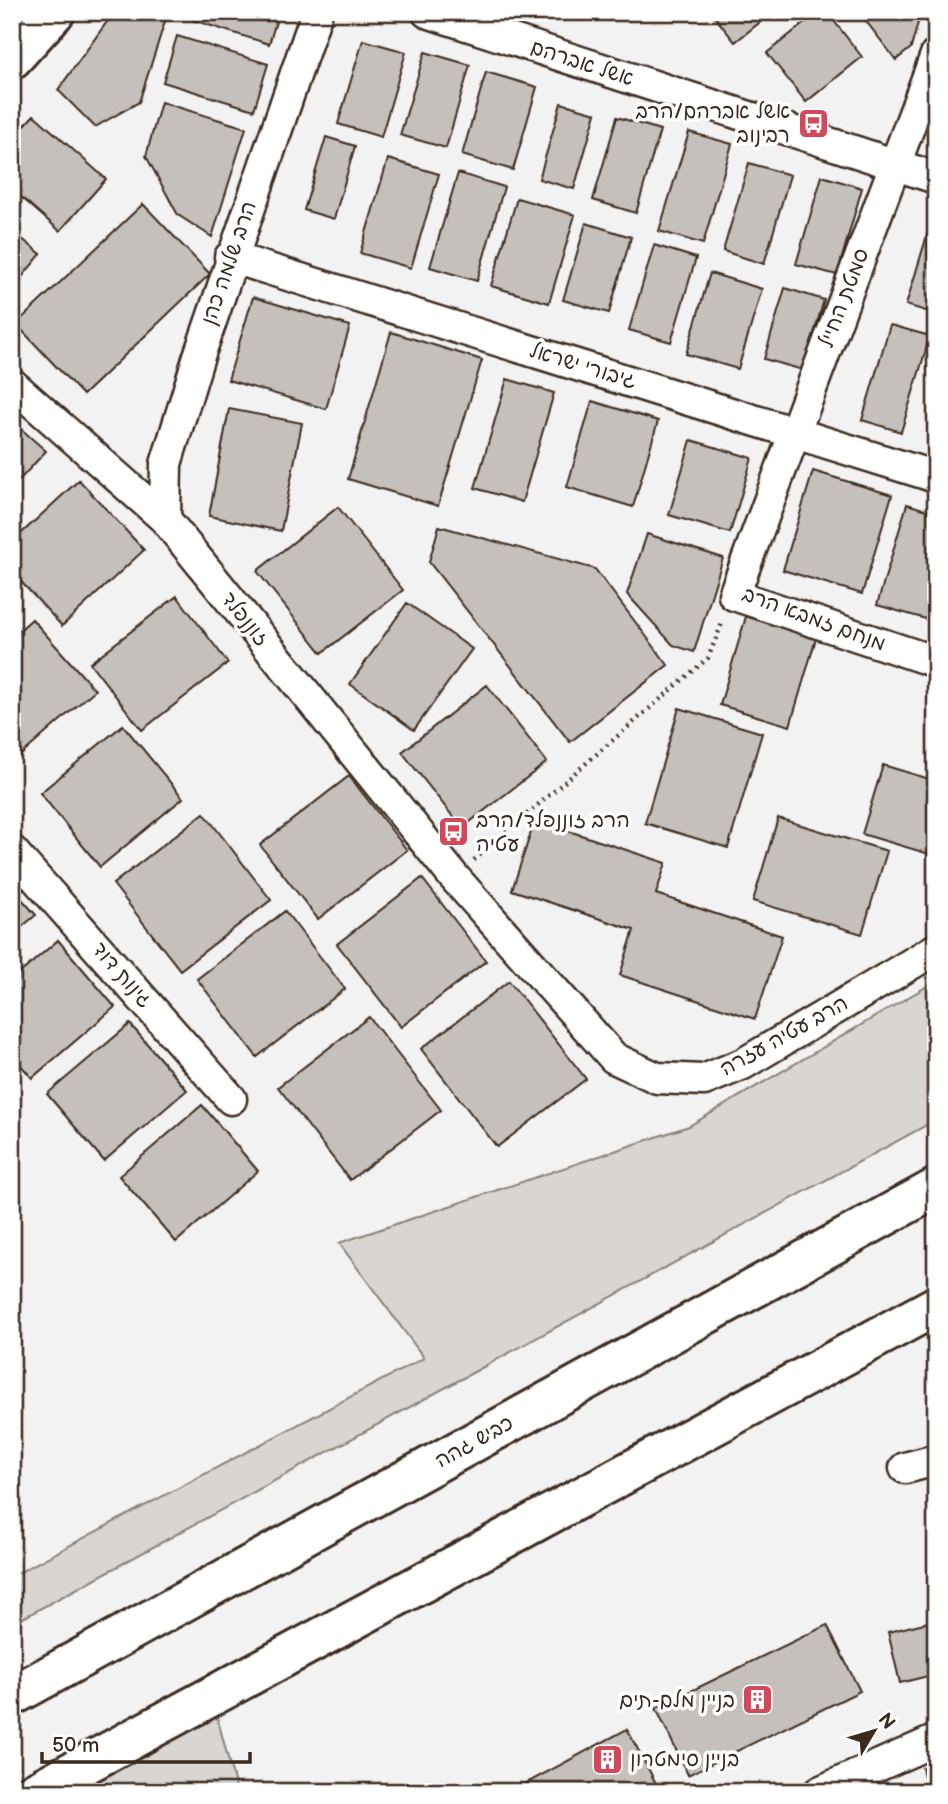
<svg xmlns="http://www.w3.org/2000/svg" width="948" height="1804" viewBox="0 0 948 1804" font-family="'Balsamiq Sans','Playpen Sans Hebrew',sans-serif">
<rect width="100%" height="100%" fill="#f3f2f2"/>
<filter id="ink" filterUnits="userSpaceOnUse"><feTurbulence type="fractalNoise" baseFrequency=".0143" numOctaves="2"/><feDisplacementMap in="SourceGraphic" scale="14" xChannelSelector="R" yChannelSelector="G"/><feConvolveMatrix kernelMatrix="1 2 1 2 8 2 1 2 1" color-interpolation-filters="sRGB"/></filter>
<g filter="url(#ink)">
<path fill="#d8d5d2" stroke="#8a8078" stroke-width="2" d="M936,981V1120L12,1624V1576L424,1358L339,1243L689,1126Z
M216,1713L237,1792H72Z"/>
<path fill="#c6c0bd" stroke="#3b2a1e" stroke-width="2" d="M114,12H168L139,102L95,127L58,90Z
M178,12H279L269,44L177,15Z
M711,12H773L735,42Z
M818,12H827L862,57L806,102L767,53Z
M859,12H921L911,48L896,60Z
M177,36L268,64L254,110L163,82Z
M363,40L406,52L381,137L338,124Z
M425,52L470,65L446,148L400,135Z
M486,72L537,87L513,170L462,155Z
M161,102L246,128L212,237L178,215L146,156Z
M561,103L596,113L574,189L539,179Z
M34,115L106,179L60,231L12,189V139Z
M617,117L660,130L636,213L593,200Z
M689,132L732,144L703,244L659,231Z
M326,137L355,146L334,219L304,210Z
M388,159L439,174L411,268L360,253Z
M749,163L790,175L764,264L723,251Z
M458,173L504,187L477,281L430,267Z
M822,176L862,188L837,275L796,264Z
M517,198L575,215L549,303L491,286Z
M143,204L210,274L83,395L16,324Z
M586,223L631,237L609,313L563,300Z
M12,231L41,254L12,289Z
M928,232L936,234V314L906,305Z
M654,245L696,258L671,342L629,330Z
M710,273L762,289L738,369L686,354Z
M785,288L824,300L803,370L764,359Z
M253,297L350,326L326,409L228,380Z
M890,325L930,336L901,432L862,420Z
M391,332L482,360L438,506L348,479Z
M507,379L554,393L522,502L475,488Z
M592,401L658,421L633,507L567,487Z
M229,409L302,423L281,531L209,516Z
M936,414V439L929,437Z
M12,421L46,451L12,488Z
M691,440L752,458L730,533L669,515Z
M813,471L892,495L862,594L783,570Z
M79,480L144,550L62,626L12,572V542Z
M907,504L936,513V622L877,605Z
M338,507L403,590L322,653L257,571Z
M439,526L595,569L668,665L570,742L429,562Z
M647,534L723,558L694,652L673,645L627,594Z
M177,596L228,663L142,730L90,663Z
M407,603L472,649L414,730L350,684Z
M747,613L817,635L790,726L720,705Z
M32,619L95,690L13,762L12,637Z
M487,685L547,762L462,828L402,752Z
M679,708L762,733L728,848L645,823Z
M123,725L183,798L100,867L40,793Z
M883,765L936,781V856L862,834Z
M349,776L407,850L318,919L260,845Z
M204,813L271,900L180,970L113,884Z
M778,818L887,851L862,934L753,901Z
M535,820L666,863L656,894L782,936L755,1019L620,975L634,930L512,890Z
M422,878L486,961L401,1027L337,944Z
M12,888L36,915L12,935Z
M285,911L345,989L257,1057L197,979Z
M58,940L115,1007L32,1078L12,1055V980Z
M509,981L586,1079L497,1147L421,1049Z
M369,1017L441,1110L350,1180L278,1087Z
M130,1024L187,1090L104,1161L47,1094Z
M202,1105L258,1171L176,1242L119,1176Z
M936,1620V1674L900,1683L888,1632Z
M827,1625L860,1691L688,1775L656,1708Z
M627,1729L659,1789L654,1792H510Z
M936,1764V1792H928L922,1768Z"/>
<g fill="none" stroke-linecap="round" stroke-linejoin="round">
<defs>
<path id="street" d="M427,12L936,178
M936,55L734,595L936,662
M230,257L936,477
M12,384L165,519L454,877L614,1058L657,1078L704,1080L743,1064L936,949
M165,519L166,464L198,359L317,12
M12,851L231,1099
M905,1468L936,1460
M819,1792L936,1740"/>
<path id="secondary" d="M12,59L55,12"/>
<path id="highway" d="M12,1696L936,1188
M34,1792L936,1306"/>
</defs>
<use href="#street" stroke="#3b2a1e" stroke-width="35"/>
<use href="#secondary" stroke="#3b2a1e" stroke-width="44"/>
<use href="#highway" stroke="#3b2a1e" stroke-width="44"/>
<path stroke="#3b2a1e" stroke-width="4.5" stroke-dasharray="2 5" stroke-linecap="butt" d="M474,860L708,658L723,621"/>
<use href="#street" stroke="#fff" stroke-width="30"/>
<use href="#secondary" stroke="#fff" stroke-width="38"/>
<use href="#highway" stroke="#fff" stroke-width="38"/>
</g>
</g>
<defs>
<symbol id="bus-square" viewBox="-11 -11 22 22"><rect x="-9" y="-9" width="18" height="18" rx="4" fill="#d1495b" stroke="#fff"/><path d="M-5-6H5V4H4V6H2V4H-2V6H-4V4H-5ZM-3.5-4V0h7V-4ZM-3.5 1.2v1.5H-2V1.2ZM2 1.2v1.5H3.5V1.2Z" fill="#fff"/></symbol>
<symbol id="building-square" viewBox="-11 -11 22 22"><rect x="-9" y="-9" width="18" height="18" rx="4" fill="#d1495b" stroke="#fff"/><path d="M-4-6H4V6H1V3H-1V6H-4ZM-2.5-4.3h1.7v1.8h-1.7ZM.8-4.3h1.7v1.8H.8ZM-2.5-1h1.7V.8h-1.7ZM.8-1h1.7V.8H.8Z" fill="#fff"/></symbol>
</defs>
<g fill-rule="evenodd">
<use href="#bus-square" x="796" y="106" width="35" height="35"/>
<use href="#bus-square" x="436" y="814" width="35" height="35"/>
<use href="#building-square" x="740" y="1682" width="35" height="35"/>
<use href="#building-square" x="590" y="1742" width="35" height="35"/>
</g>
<g text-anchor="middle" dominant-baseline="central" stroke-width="7" stroke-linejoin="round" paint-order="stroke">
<g font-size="21" fill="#3b2a1e" stroke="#fff">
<text transform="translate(582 63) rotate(18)">אשל אברהם</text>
<text transform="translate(229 263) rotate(-71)">הרב שלמה כהן</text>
<text transform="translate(844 298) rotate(-69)">סמטת החייל</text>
<text transform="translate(583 366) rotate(17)">גיבורי ישראל</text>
<text transform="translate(245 619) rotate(51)">זוננפלד</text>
<text transform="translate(814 619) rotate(20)">מנחם זמבא הרב</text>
<text transform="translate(122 975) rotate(49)">גינות דוד</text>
<text transform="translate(784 1036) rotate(-29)">הרב עטיה עזרה</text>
<text transform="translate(474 1442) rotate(-29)">כביש גהה</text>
</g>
<g font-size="21" fill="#3b2a1e" stroke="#fff" text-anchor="end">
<text x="790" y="111">אשל אברהם/הרב<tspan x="790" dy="24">רבינוב</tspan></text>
<text x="476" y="820" text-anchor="start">הרב זוננפלד/הרב<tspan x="476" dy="24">עטיה</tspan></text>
<text x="735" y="1700">בניין מלם-תים</text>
<text x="630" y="1759" text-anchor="start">בניין סימטרון</text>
</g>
</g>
<rect width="948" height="1804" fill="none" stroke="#fff" stroke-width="42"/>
<rect x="21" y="21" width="906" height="1762" fill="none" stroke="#3b2a1e" stroke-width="2.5" filter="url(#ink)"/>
<g transform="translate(874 1731) rotate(52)" stroke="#ffffff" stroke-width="5" paint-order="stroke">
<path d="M0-5L12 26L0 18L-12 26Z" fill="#3b2a1e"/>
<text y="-10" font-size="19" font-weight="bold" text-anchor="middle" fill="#3b2a1e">N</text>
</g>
<path d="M42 1752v10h208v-10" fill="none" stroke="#3b2a1e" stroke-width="3.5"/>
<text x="52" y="1752" font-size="21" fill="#3b2a1e" stroke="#ffffff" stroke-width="5" paint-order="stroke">50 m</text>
</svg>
